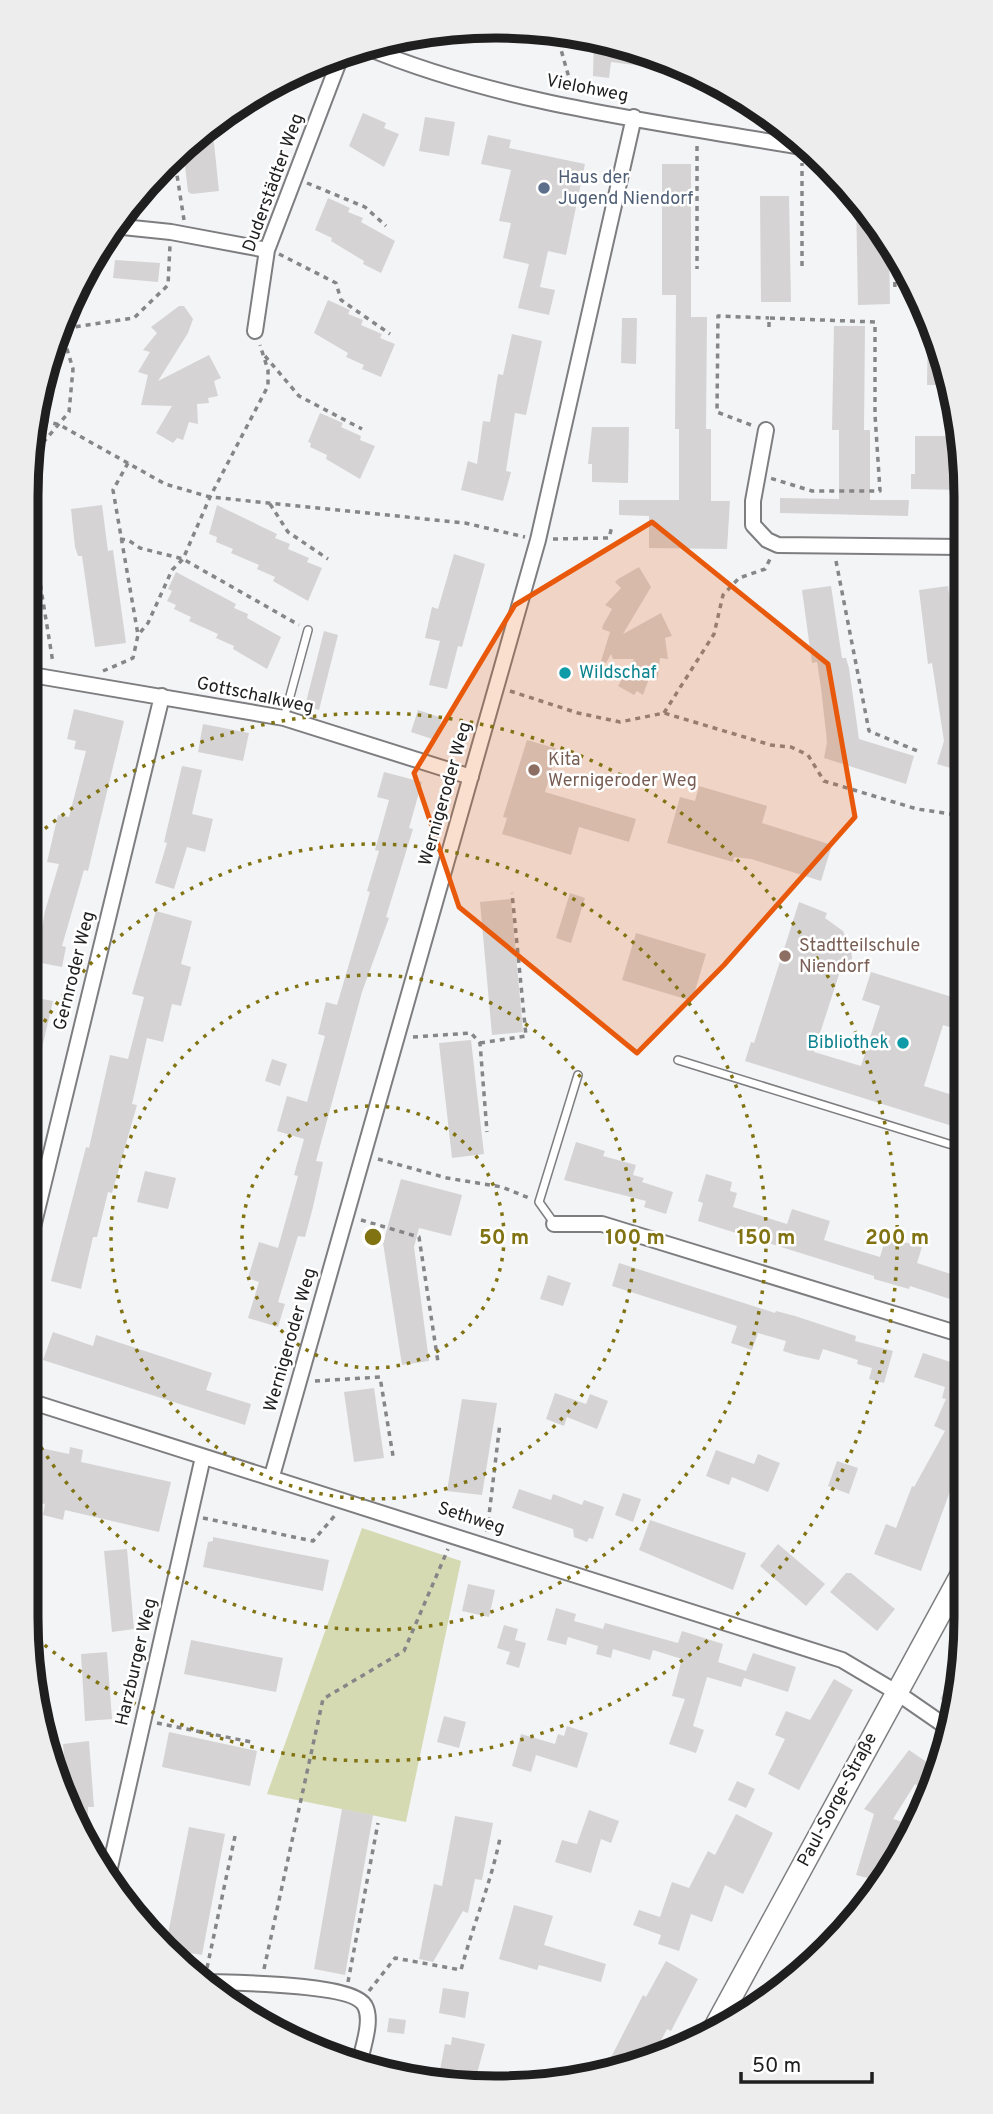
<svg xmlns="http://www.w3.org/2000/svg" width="993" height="2114" viewBox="0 0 993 2114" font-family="Overpass,sans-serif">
<rect width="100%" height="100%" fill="#f3f4f6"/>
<path fill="#d6dab3" d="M362,1528L461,1561L406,1822L267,1794Z"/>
<path fill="#d5d3d4" d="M594,37L651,54L650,67L611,62L609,78L593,76Z
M363,113L386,123L384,128L399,134L384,167L349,146Z
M425,117L455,122L449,156L419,151Z
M212,124L219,191L192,194L188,192L183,148Z
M488,135L511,140L509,148L585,164L566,255L548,251L540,287L555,290L549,315L518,308L529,264L503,258L511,223L499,221L511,170L481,164Z
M662,164H691V317H707L706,429H711V501H730L727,549L649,548V516L619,515V500H679V429H675L676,295H662Z
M760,196H789L791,302H761Z
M856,197L870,211L889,244L890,304L858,305Z
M328,198L350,208L348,212L363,218L361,222L395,241L381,273L363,264L364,261L331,241L332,238L315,230Z
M115,260L160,263L158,282L113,278Z
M328,300L350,310L348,314L363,320L361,325L382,334L380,338L395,344L381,377L362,369L364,365L346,357L348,353L314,333Z
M179,306H184L193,319L188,333L158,381L209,355L221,378L214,381L218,396L208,398L209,403L197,404L198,424L189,422L183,440L177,438L173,443L156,433L172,406L141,405L148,375L138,372L150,352L143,350L157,333L151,327Z
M622,318H637L636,364L621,363Z
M928,322H932L949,385H927Z
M834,326H865L864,430H870V500H909L908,516L780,513V498L839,499V430H832Z
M512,334L542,341L526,415L515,413L506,471L511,472L503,501L461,490L468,461L477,464L483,421L490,422L498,374L503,375Z
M320,413L343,423L341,427L361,436L360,440L375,446L360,479L326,459L327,455L310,447L311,443L308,442Z
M592,427H629L628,483L592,482V464H588Z
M915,436H963V490L911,489V474H915Z
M102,505L108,551L113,550L126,643L95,647L82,556H78L75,547L71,509Z
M217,505L277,534L275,538L290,544L288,549L309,558L307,562L322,568L308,601L273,581L275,577L257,569L259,565L231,553L233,549L216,542L217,537L209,534Z
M454,554L485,564L462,647L458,646L447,689L429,685L440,641L425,638L432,607L438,609Z
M639,567L651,587L623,634L661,613L672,636L665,638L668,659L660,658L658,678L650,676L643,695L637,691L634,695L618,686L634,659H613L611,654L606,663L601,661L610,632L602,629L603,625L612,609L605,605L621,588L615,582L618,579Z
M176,572L236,604L234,608L248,614L247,618L281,637L267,669L233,649L234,646L216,638L218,634L189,621L191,617L174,609L176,605L167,601L172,591L168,589Z
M831,586L842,658H846L849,668L859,739L914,756L906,784L824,758L827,742L821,688L817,662L812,663L802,590Z
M948,586L958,659H962L963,668L964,772L937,764L944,741L932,663L928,664L919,590Z
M324,631L338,635L319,710L305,706Z
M74,709L124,721L88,871L84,870L62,946L66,947L62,967L36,962L45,911L59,864L47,862L58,815L69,817L86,751L74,749L76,741L67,739Z
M418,710L442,718L435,740L411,732Z
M203,724L249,733L243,761L198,752Z
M527,740L558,749L545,792L636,819L629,842L579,827L571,855L502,834L507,818L503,817Z
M182,766L202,770L192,814L213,819L205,852L187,847L174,889L155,883L167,843L164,842Z
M384,772L422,782L409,828L413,829L386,917L389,918L362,992L316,1161L323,1162L313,1207L305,1237L298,1236L278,1302L285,1304L278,1327L248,1318L259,1282L248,1278L259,1242L278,1248L298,1176L294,1175L304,1139L277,1131L287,1096L307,1102L325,1036L318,1034L326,1002L337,1005L370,892L367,891L379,851L375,850L389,800L377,797Z
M699,786L767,806L762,823L832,845L821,881L751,859L734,857L733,862L667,843L680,797L695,801Z
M570,893L585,898L571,943L556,938Z
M511,899L523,1032L492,1035L480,902Z
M799,902L827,913L825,918L843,931L851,949L853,968L842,965L814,1052L861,1066L880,1006L862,1000L871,972L965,1001V1032L943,1025L924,1086L965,1099V1130L745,1061L751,1042L754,1043Z
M156,911L192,921L181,964L191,967L181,1006L172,1004L163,1042L147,1038L132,1104L137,1105L112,1193L108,1192L97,1237H93L81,1289L51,1281L86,1147L89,1148L110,1055L128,1059L144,997L132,994Z
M636,933L706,954L692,1001L622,980Z
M26,996L53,1001L31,1095L26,1094Z
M471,1040L484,1154L452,1158L439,1043Z
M272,1059L287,1064L280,1086L265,1081Z
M576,1142L605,1151L603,1156L636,1165L633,1175L644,1178L642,1182L673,1192L666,1214L644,1207L646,1201L564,1180Z
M145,1171L176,1178L168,1209L137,1202Z
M706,1174L732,1182L730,1191L737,1193L733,1207L787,1224L792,1209L830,1221L824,1240L880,1257L886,1237L922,1247L917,1263L960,1277L953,1300L910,1286L909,1289L874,1279V1276L698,1221L703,1203L698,1201Z
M401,1179L462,1195L451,1236L419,1228L414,1247L429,1361L402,1365L383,1243Z
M619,1263L775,1313L776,1311L795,1316L856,1336L855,1341L893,1351L884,1383L869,1379L872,1368L857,1364L858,1360L823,1349L819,1360L796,1355L783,1351L786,1341L758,1333L752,1350L731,1343L737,1326L612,1286Z
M548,1275L571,1283L563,1306L540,1299Z
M53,1332L93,1346L96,1335L212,1373L206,1390L251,1404L245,1425L43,1360Z
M923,1353L966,1367V1475L960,1487L953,1483L921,1571L874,1554L886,1524L896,1528L912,1486L914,1487L945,1431L934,1426L946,1399L942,1398L945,1387L914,1377Z
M374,1388L384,1458L354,1462L344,1392Z
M555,1393L586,1404L590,1394L608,1401L597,1429L567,1417L564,1426L546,1419Z
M462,1399L497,1403L482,1495L447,1491Z
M26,1445L69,1454L70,1447L83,1450L81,1462L171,1482L159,1532L65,1510L63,1520L43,1515L45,1504L26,1500Z
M716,1450L754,1464L758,1454L780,1463L768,1492L732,1477L729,1485L706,1476Z
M837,1461L858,1468L849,1494L828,1486Z
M519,1489L551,1500L553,1494L582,1505L584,1500L604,1507L593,1539L589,1538L587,1542L574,1537L573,1529L512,1508Z
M623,1493L641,1499L633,1522L615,1515Z
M650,1520L746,1553L733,1590L639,1550Z
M213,1537L329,1560L323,1591L203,1567L208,1542L213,1541Z
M778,1544L825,1584L806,1606L760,1566Z
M127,1549L134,1629L112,1632L104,1551Z
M846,1573H851L895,1609L877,1631L830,1592Z
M468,1584L495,1590L489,1617L462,1611Z
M556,1608L576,1614L574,1621L603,1629L605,1623L678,1643L682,1631L723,1644L718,1662L746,1671L753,1653L796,1667L788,1692L744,1678L741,1687L707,1677L693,1726L704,1730L696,1753L669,1744L685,1699L672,1696L682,1659L653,1650L650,1660L613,1649L611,1658L596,1654L598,1646L568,1637L566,1645L547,1640Z
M504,1625L518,1629L515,1640L526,1643L519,1668L506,1664L510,1652L497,1648Z
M191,1640L283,1658L276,1692L184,1674Z
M107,1652L112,1719L85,1721L81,1654Z
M963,1659L959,1696L958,1709L940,1699Z
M834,1679L853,1690L799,1790L768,1774L785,1739L775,1735L786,1711L810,1720Z
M444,1716L466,1722L459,1748L437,1742Z
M567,1726L588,1733L577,1768L536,1755L531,1772L512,1766L521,1734L555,1744L558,1734L564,1736Z
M169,1732L257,1751L250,1786L162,1767Z
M89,1741L94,1807H88V1816H77L68,1799L63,1744Z
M909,1750L928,1763L932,1759L940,1767L931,1798L915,1784L893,1819L903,1822L891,1861L879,1881L856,1875L874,1814L864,1809Z
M737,1781L755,1789L746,1808L728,1800Z
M342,1809L373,1815L345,1975L314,1969Z
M589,1810L619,1821L611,1843L601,1839L591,1873L555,1862L562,1840L577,1844Z
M736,1814L773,1833L743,1894L725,1885L712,1922L691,1914L679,1951L658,1944L661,1935L633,1925L639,1910L660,1917L672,1882L689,1888L708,1851L715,1855Z
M455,1816L493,1823L482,1880L475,1879L468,1913L463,1911L433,1962L419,1959L434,1884L442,1886Z
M189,1827L225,1834L202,1955L173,1950L166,1944Z
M514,1905L553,1916L544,1945L606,1964L601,1982L539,1965L537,1970L499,1959Z
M666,1961L698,1979L671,2031L667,2029L654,2054L605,2069L643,1995L646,1997Z
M443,1988L469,1992L465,2018L439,2013Z
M389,2018L406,2020L404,2034L387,2032Z
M452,2037L485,2044L475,2081L438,2080L445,2044L451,2045Z"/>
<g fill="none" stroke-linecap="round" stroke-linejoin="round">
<defs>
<path id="lane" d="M284,718L308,630
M678,1060L965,1149
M554,1223L539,1202L578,1075"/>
<path id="street" d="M365,47C505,105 659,122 807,148
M113,226L171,232L267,250
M255,331L267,250L338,64L346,53
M766,430L753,501V525L767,540L778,545L963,547
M26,674L284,718L471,777
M554,1224H602L966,1336
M26,1256L162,696
M26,1400L842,1660L896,1692L951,1730
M272,1476L538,540L634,117
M108,1876L203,1457
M207,1982C234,1983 354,1983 365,2006C373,2021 362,2049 359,2065"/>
<path id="secondary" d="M710,2036L967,1564"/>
</defs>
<use href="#lane" stroke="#7e7e80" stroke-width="10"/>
<use href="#street" stroke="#7e7e80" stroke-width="18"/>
<use href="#secondary" stroke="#7e7e80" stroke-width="24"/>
<path stroke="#868688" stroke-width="3.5" stroke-dasharray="5 5" stroke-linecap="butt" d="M556,32L573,92
M697,146V269
M174,156L184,220
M307,183L365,207L386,226
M894,252L895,290
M279,254L336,283L341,300L390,334
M802,266V163
M60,324L61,329L134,318L168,285L170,245
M769,327V318L875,322V415L880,491H812L770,478
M265,356L299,396L362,429
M34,418L60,425L165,484L210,497L465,523L525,537
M751,425L717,412L718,316L769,318
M30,458L69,412L73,369L61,329
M128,463L113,490L138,635
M26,496L53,663
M270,504L288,532L328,559
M120,539L128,540L140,548L183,559L299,625
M553,539L609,538L612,526
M836,561L869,731L920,752
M956,563L963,608
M103,671L133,658L138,635L148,623L172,570L183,559L210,497L268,386V370L260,345
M510,691L578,713L620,722L664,713L771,745L791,747L808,755L824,781L917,809L964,816
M664,713L714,634L723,595L739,578L765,569L771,557
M413,1037L471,1033L480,1043L487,1132
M480,1043L526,1036L512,893
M378,1159L447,1178L502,1187L529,1198
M361,1220L419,1237L438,1362
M315,1381L380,1377L393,1456
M203,1518L313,1541L337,1513
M487,1532L500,1423
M157,1723L251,1742
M207,1968L235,1836
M264,1969L323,1699L404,1651L448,1549
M348,1982L378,1823
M369,1991L395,1958L461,1970C473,1925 491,1883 500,1838
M236,2009L238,1997"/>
<use href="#lane" stroke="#fff" stroke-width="7"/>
<use href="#street" stroke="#fff" stroke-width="14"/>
<use href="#secondary" stroke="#fff" stroke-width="21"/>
</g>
<path fill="#e8590c" fill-opacity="0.2" stroke="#e8590c" stroke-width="5" stroke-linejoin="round" d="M652,522L828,664L855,817L724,965L637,1053L459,907L414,773L515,605Z"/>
<g fill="none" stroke="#817212" stroke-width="3.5" stroke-dasharray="3.5 7">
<circle cx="373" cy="1237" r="131"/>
<circle cx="373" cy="1237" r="262"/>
<path d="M28 1049A393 393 0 1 1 28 1425"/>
<path d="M29 842A524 524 0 1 1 29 1632"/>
</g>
<circle fill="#5c6f8a" stroke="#fff" stroke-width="2.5" cx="544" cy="188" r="7"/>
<g fill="#0f9aa8" stroke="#fff" stroke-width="2.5">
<circle cx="565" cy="673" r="7"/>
<circle cx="903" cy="1043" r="7"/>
</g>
<g fill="#8d6e63" stroke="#fff" stroke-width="2.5">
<circle cx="534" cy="770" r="7"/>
<circle cx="785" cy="956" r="7"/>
</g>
<g text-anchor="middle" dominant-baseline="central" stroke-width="5" stroke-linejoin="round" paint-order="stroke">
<g font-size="18" fill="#1f1f20" stroke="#fff">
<text transform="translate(587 89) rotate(11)">Vielohweg</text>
<text transform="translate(274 183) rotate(-70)">Duderstädter Weg</text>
<text transform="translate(255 696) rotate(12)">Gottschalkweg</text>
<text transform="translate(446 794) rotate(-74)">Wernigeroder Weg</text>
<text transform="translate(75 971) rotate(-76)">Gernroder Weg</text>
<text transform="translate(291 1340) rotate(-74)">Wernigeroder Weg</text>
<text transform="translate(471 1519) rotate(18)">Sethweg</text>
<text transform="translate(137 1662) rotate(-77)">Harzburger Weg</text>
<text transform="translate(838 1800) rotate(-62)">Paul-Sorge-Straße</text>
</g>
<g font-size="18" fill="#4e5e75" stroke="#fff" text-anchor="start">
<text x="558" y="178">Haus der<tspan x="558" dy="21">Jugend Niendorf</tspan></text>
</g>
<g font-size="18" fill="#0d838f" stroke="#fff" text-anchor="start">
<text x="579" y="673">Wildschaf</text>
<text x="889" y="1043" text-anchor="end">Bibliothek</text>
</g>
<g font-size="18" fill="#785e54" stroke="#fff" text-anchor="start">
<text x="548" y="760">Kita<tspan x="548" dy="21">Wernigeroder Weg</tspan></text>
<text x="799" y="946">Stadtteilschule<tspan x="799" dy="21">Niendorf</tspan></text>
</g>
</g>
<path d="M0 0H993V2114H0ZM496 38H496A458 458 0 0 1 954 496V1618A458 458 0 0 1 496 2076H496A458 458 0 0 1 38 1618V496A458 458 0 0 1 496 38Z" fill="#ededed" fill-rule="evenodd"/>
<path fill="none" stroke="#1f1f20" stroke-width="9" d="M496 38H496A458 458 0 0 1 954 496V1618A458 458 0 0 1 496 2076H496A458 458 0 0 1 38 1618V496A458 458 0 0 1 496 38Z"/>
<circle cx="373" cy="1237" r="10" fill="#817212" stroke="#fff" stroke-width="3.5"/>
<g font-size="21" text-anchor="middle" font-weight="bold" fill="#817212" stroke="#fff" stroke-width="5" stroke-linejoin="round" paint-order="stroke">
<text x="504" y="1244">50 m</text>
<text x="635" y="1244">100 m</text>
<text x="766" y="1244">150 m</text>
<text x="897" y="1244">200 m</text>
</g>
<path d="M741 2072v10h131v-10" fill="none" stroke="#1f1f20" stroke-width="3.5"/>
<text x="752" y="2072" font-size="21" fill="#1f1f20" stroke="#ffffff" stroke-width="5" paint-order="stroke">50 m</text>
</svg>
